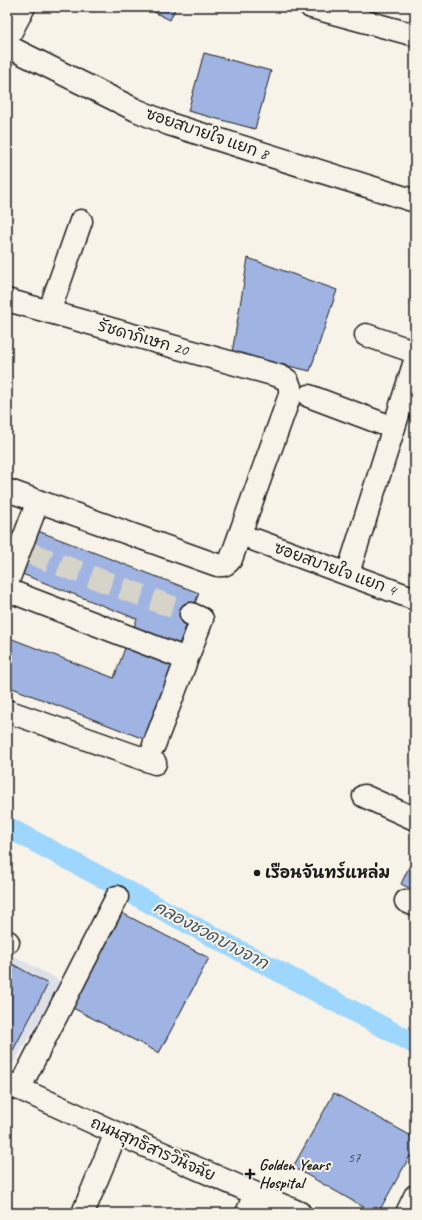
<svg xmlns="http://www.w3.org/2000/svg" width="422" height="1220" viewBox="0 0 422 1220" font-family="Caveat,'Playpen Sans Thai',sans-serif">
<rect width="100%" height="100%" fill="#f7f3e8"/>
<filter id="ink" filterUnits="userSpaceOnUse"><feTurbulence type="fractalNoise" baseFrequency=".025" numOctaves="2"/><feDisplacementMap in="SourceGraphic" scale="8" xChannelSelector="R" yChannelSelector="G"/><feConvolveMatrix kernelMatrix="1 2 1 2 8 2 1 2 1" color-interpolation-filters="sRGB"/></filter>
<g filter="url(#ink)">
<path fill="#dde0e6" d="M7,952L62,982L10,1069L7,1067Z"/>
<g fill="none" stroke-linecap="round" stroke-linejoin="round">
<path stroke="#9dd7fd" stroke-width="21" d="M7,827L415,1044"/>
</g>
<path fill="#9fb4e2" stroke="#1c1c1c" d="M144,7H176L170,20Z
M204,53L271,71L255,129L188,111Z
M248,258L337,290L310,371L232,353Z
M7,529L16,532L7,554Z
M38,531L199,593L176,652L131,635L137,619L22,574Z
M7,637L114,678L128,640L175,659L144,739L7,686Z
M415,854V891L401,884Z
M122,913L209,958L159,1053L73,1008Z
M7,961L48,984L10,1056L7,1054Z
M334,1093L415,1138V1147L378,1213H374L293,1167Z"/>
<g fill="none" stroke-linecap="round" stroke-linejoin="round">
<path stroke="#d6d3c9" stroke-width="22" stroke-dasharray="22 11" stroke-linecap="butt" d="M29,553L191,614"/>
<defs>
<path id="minor" d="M311,7L415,35
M7,39L24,7
M7,46L136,110L169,124L415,201
M7,300L279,376L287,380L290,387V395L231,559C227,564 224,566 217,565L7,490
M49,312L81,221
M366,335L415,352
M309,396L394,428
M255,540L415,599
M348,573L415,361
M7,583L38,501
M7,590L186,659
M7,711L155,763
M154,745L202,619L191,614
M364,796L415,819
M406,901L415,905
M7,942H8
M7,1083L116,1133L300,1213
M19,1089L117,897
M83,1213L116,1133
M247,1213L255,1194
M407,1213L415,1196"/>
</defs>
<use href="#minor" stroke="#1c1c1c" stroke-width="25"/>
<use href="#minor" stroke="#f7f3e8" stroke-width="22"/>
</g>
</g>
<g fill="#1c1c1c" stroke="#f7f3e8" stroke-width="1.5">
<circle cx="257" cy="873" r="4"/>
<path d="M248 1168h4v4h4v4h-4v4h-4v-4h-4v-4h4z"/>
</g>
<g text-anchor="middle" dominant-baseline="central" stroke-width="4" stroke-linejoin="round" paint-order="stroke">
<g font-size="14" fill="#3d424e">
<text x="354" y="1157">57</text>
</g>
<g font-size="16" fill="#1c1c1c" stroke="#f7f3e8">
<text transform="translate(207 134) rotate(19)">ซอยสบายใจ แยก 8</text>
<text transform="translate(143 338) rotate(16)">รัชดาภิเษก 20</text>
<text transform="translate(335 569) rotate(20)">ซอยสบายใจ แยก 4</text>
<text transform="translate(153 1149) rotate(24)">ถนนสุทธิสารวินิจฉัย</text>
</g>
<g font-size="16" font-weight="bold" fill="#1c1c1c" stroke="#f7f3e8" text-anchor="start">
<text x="265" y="873">เรือนจันทร์แหล่ม</text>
<text x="259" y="1165">Golden Years<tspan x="259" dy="18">Hospital</tspan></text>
</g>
<g font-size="17" font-style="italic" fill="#435460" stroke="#f7f3e8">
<text transform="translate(211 935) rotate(28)">คลองชวดบางจาก</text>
</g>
</g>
<rect width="422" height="1220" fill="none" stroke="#f7f3e8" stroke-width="24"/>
<rect x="12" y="12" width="398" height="1196" fill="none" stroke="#1c1c1c" stroke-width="1.5" filter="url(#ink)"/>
</svg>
